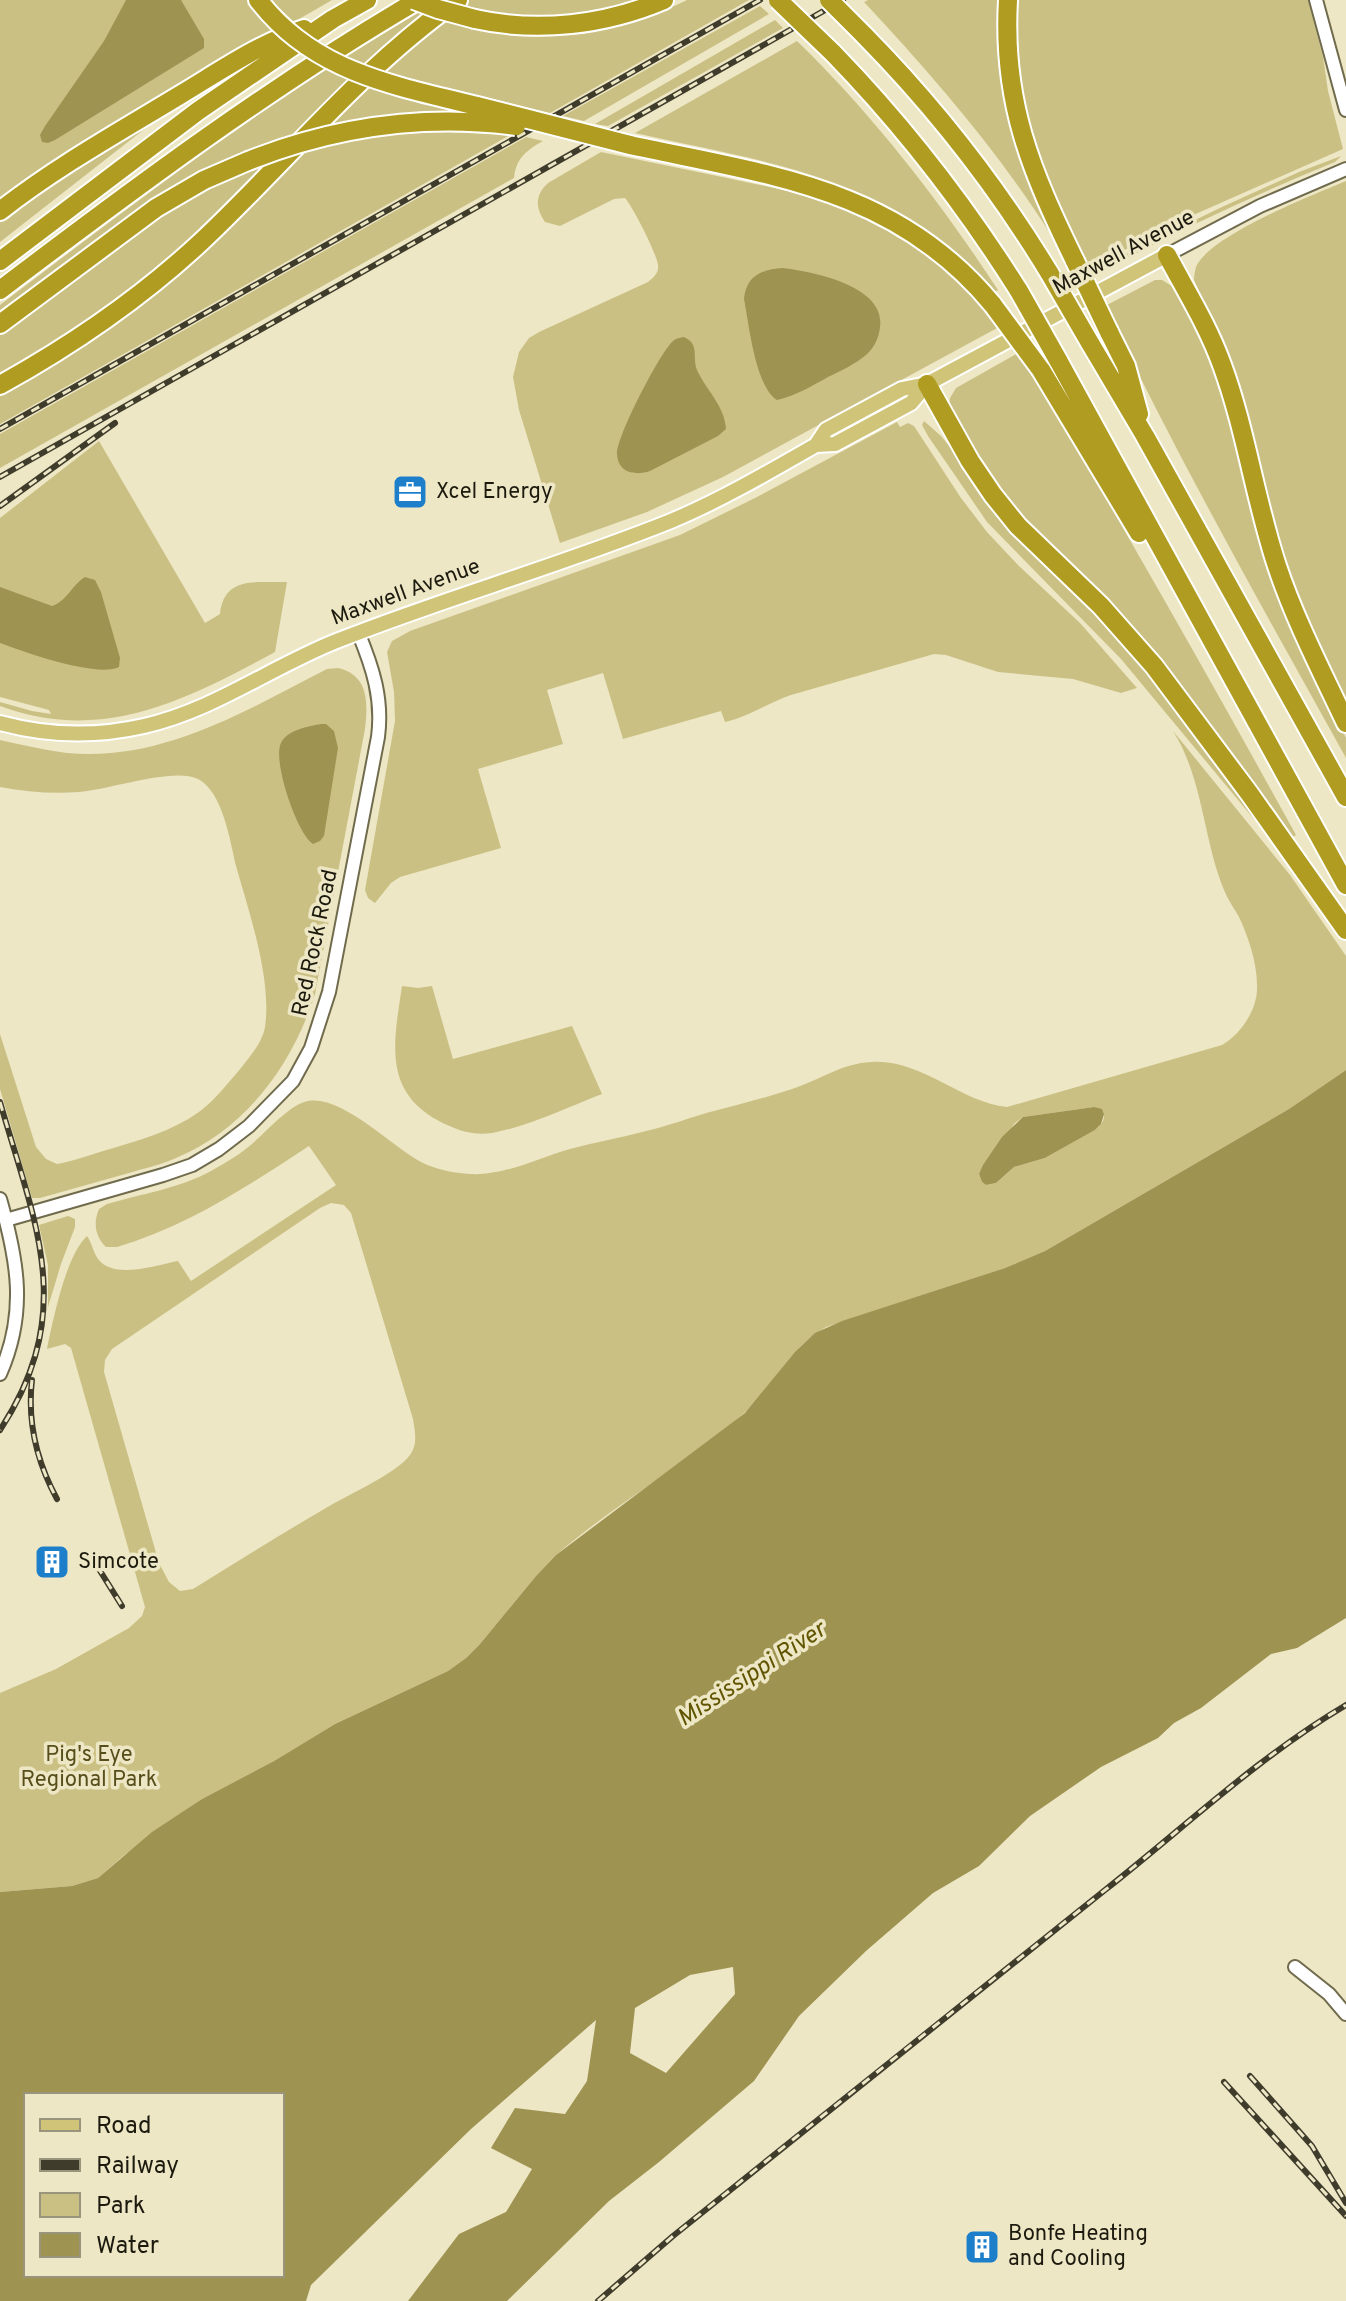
<svg xmlns="http://www.w3.org/2000/svg" width="1346" height="2301" viewBox="0 0 1346 2301" font-family="Overpass,sans-serif">
<rect width="100%" height="100%" fill="#ede7c5"/>
<path fill="#cbc084" fill-rule="evenodd" d="M0,0H248L277,32L0,205Z
M271,0H332L294,22Z
M466,0H647L570,18L503,14L459,5Z
M687,0H749L550,113L378,71L441,18C463,24 484,31 507,34C568,43 632,27 687,0Z
M868,0H1000L999,25L1056,236L1053,238C999,152 933,76 864,2Z
M1017,0H1308L1323,57L1328,91L1343,149L1182,220L1088,269L1047,186L1026,123L1014,50Z
M760,6L769,14L584,121L563,116Z
M421,11L431,15L368,67L345,57Z
M775,20L783,28L608,126L595,124Z
M797,41C874,116 939,200 998,290L993,293C973,272 953,251 930,234C845,170 736,156 635,133Z
M328,68L353,81L301,134L259,148L0,316V305C108,223 215,141 328,68Z
M363,84L397,95L466,111L465,114L373,118L319,129Z
M153,117L156,120L0,242V220Z
M429,131L510,135L0,424V396C59,363 114,327 168,285L165,281L294,153C339,141 384,133 429,131Z
M526,137L543,141C527,150 516,158 514,178L0,468V434Z
M601,152C643,161 685,169 727,178C769,187 811,194 851,211C910,237 959,278 999,327L723,477L647,512L560,543L519,410L513,377L519,352L529,338L539,332L648,282C654,277 659,273 658,265C657,254 633,207 625,198L614,199L560,226L545,222C535,208 535,195 548,183Z
M1341,156L1335,162C1252,196 1170,234 1092,277L1090,274L1141,246L1222,207L1299,172Z
M276,159L143,287L0,378V331L147,221L209,187Z
M1346,181V707L1302,612L1281,552L1237,380L1194,280C1194,277 1195,270 1196,267C1210,235 1313,195 1346,181Z
M1155,280H1162L1172,286L1189,313L1215,371L1300,641L1346,738V758C1263,609 1179,460 1105,306Z
M1018,353C1061,412 1096,478 1131,542C1187,639 1242,737 1296,835L1290,839L1046,543L1018,513L986,471L949,406L950,398L956,388Z
M924,421L941,436L960,459L1122,642L1161,689L1266,828L1263,830L1121,659L987,522L928,436L922,425Z
M897,422L900,427L908,423L914,426L961,498L987,532L1019,566L1080,623L1137,688L1121,693L1073,679L998,672L946,655L934,654L791,695C768,703 748,717 725,722L721,711L623,739L603,673L547,690L563,744L478,769L501,848L400,877L391,883L375,903L368,898L365,890L395,721L394,692L387,652L392,641L410,631L680,535L755,498Z
M99,441L205,623L220,614C224,575 257,583 287,582L275,652C186,700 103,744 0,706V702L32,711L51,714L49,710L0,697V518Z
M338,668C369,675 368,703 365,729L315,994C293,1064 246,1129 176,1158C161,1165 145,1168 129,1173C99,1181 70,1190 40,1198H32L0,1089V1034L36,1147L46,1159L57,1164C75,1161 92,1154 110,1149C141,1140 172,1131 199,1112C215,1100 228,1083 241,1068C251,1055 262,1043 265,1027C272,979 249,912 236,866C230,841 223,792 198,779C173,767 109,790 79,792C52,794 27,792 0,787V740C22,745 45,750 67,753C162,762 247,710 327,669Z
M1173,731L1290,875L1346,956V1070L1289,1109L1045,1251L1005,1268L826,1327C789,1348 773,1388 742,1415C684,1466 615,1504 556,1555L536,1576L480,1644L466,1658L448,1671L335,1724L274,1761L202,1799L123,1856L98,1878L72,1886L0,1892V1693L56,1669L129,1628L142,1616L145,1607L71,1348L65,1344L47,1349C53,1320 66,1255 87,1236C92,1243 93,1252 98,1259C114,1280 156,1265 178,1261L191,1281L336,1185L309,1146C248,1186 188,1226 117,1247H106C95,1236 93,1223 99,1209L107,1204C141,1194 180,1188 211,1171C223,1164 236,1157 247,1148C263,1136 289,1104 308,1101C343,1095 393,1148 423,1163C438,1170 454,1173 470,1174C504,1176 538,1158 570,1149C595,1142 621,1138 646,1131C668,1126 689,1118 710,1112C737,1105 765,1098 792,1089C820,1080 840,1064 871,1062C920,1058 960,1102 1007,1107L1222,1045C1240,1035 1257,1010 1257,989C1258,966 1249,938 1239,917C1234,908 1228,900 1224,890C1203,839 1203,778 1173,731ZM1094,1107L1103,1111C1106,1120 1101,1125 1095,1130L1045,1158L1014,1167L996,1183L986,1185L982,1182L979,1174L1015,1123L1023,1117ZM331,1203L344,1205L351,1213L413,1419C415,1432 418,1444 410,1455C396,1474 347,1495 326,1508C281,1534 237,1562 193,1589L180,1591L169,1582L159,1563L104,1372L105,1360L112,1349L320,1208Z
M402,986L418,988L432,986L453,1059L572,1026L602,1094C569,1107 526,1127 492,1133C473,1136 456,1130 439,1121C382,1091 394,1040 402,986Z
M68,1216L75,1219V1227L61,1264L48,1307V1265L39,1225Z"/>
<path fill="#9e9351" fill-rule="evenodd" d="M126,0H181L204,39V48L55,140L48,143L42,142L40,135L45,126L104,41Z
M783,268C814,272 886,286 880,327C879,338 874,348 866,355C855,364 841,371 828,377C812,386 795,396 777,400C755,386 749,324 744,299C746,276 762,269 783,268Z
M684,337C700,344 692,357 697,370C706,390 725,406 726,429L718,436L650,471C635,476 618,473 617,454C616,438 660,352 673,341C677,338 679,338 684,337Z
M85,577L95,580L101,592L120,658L119,667C97,678 24,652 0,643V587L52,606C67,601 72,585 85,577Z
M321,724H326L334,731L338,748L324,836L320,841L313,844C297,834 272,760 281,743C287,730 309,726 321,724Z
M1346,1070V1618L1297,1648L1271,1654L1201,1708L1174,1723L1158,1738L1101,1767L1030,1816L979,1866L933,1893L866,1951L799,2016L754,2081L659,2162L609,2201L507,2301H408L459,2234L506,2212L532,2169L491,2148L515,2108L565,2114L587,2081L596,2020L471,2129L311,2285L306,2301H0V1892L72,1886L98,1878L152,1832L202,1799L274,1761L335,1724L448,1671L466,1658L480,1644L536,1576L556,1555L745,1413L795,1352L815,1333L842,1321L1005,1268L1045,1251L1289,1109ZM733,1967L735,1994L666,2073L630,2053L635,2008L690,1975ZM26,2095H282V2275H26Z
M1094,1107L1102,1109L1104,1114L1101,1124L1095,1130L1045,1158L1014,1167L996,1183L986,1185L982,1182L979,1174L983,1165L1002,1137L1023,1117Z"/>
<g fill="none" stroke-linecap="round" stroke-linejoin="round">
<defs>
<path id="minor" d="M1316,0L1346,110
M1167,255L1260,206L1346,169
M0,1199C18,1261 27,1313 0,1374
M6,1220L163,1175L192,1165L219,1149L249,1126L293,1081L311,1048L329,992L378,737C383,699 373,668 358,632
M1295,1967L1329,1994L1346,2014"/>
<path id="major" d="M816,445L826,430L902,389L927,384L1167,255
M0,723C48,736 96,737 144,726C215,710 272,666 339,640C448,597 562,565 671,521C721,500 769,472 816,445L835,444L911,403L927,384"/>
<path id="highway" d="M258,0L269,13
M1008,0C1002,102 1031,171 1075,261
M475,19C538,33 605,25 664,0
M864,35C935,107 998,188 1050,274
M833,53C903,125 965,205 1019,291
M630,145C769,175 897,188 993,305
M0,211C56,167 119,132 180,95C220,71 260,43 304,29
M1167,255C1186,291 1208,326 1222,365C1246,430 1255,500 1277,566C1295,620 1322,672 1346,723
M0,261L198,111L333,19L367,0
M0,290C137,186 270,87 418,0
M0,324L156,208L204,180L248,161
M1109,332L1126,366L1139,414
M1090,343L1145,436L1346,797
M1058,360L1346,885
M1041,370L1139,533
M927,384L970,461L993,495L1018,526L1101,606L1154,666L1249,793L1346,930
M0,385C74,344 141,298 202,241C288,160 361,68 458,0"/>
</defs>
<use href="#minor" stroke="#706b4d" stroke-width="16"/>
<use href="#major" stroke="#fff" stroke-width="18"/>
<use href="#highway" stroke="#fff" stroke-width="22"/>
<use href="#minor" stroke="#fff" stroke-width="12"/>
<use href="#major" stroke="#d0c479" stroke-width="14"/>
<use href="#highway" stroke="#b09c20" stroke-width="18"/>
<defs>
<path id="rail" d="M0,429L760,0
M0,477L843,0
M0,506L115,423
M0,1102C35,1224 78,1311 0,1430
M32,1380C27,1423 37,1462 57,1499
M97,1566L122,1606
M1250,2076L1312,2146L1346,2203
M1224,2082L1346,2216
M598,2301L673,2236C817,2120 961,2005 1105,1890C1185,1827 1258,1757 1346,1705"/>
</defs>
<use href="#rail" stroke="#3f3c2c" stroke-width="6"/>
<use href="#rail" stroke="#ede7c5" stroke-width="3" stroke-dasharray="9" stroke-linecap="butt"/>
<defs>
<path id="highway-bridge" d="M414,0L438,9L475,19
M778,0L833,53
M829,0L864,35
M269,13C324,74 400,87 477,106C528,119 579,132 630,145
M248,161C334,127 424,114 516,126
M1075,261L1109,332
M1050,274L1090,343
M1019,291L1058,360
M993,305L1041,370"/>
</defs>
<use href="#highway-bridge" stroke="#fff" stroke-width="22" stroke-linecap="butt"/>
<use href="#highway-bridge" stroke="#b09c20" stroke-width="18"/>
</g>
<defs>
<symbol id="office-square" viewBox="-11 -11 22 22"><rect x="-9" y="-9" width="18" height="18" rx="4" fill="#1d7eca" stroke="#ede7c5"/><path d="M-6-3h4V-5.5h4V-3h4V5H-6ZM-1-4.5V-3h2v-1.5ZM-6 0V1H6V0Z" fill="#fff"/></symbol>
<symbol id="building-square" viewBox="-11 -11 22 22"><rect x="-9" y="-9" width="18" height="18" rx="4" fill="#1d7eca" stroke="#ede7c5"/><path d="M-4-6H4V6H1V3H-1V6H-4ZM-2.5-4.3h1.7v1.8h-1.7ZM.8-4.3h1.7v1.8H.8ZM-2.5-1h1.7V.8h-1.7ZM.8-1h1.7V.8H.8Z" fill="#fff"/></symbol>
</defs>
<g fill-rule="evenodd">
<use href="#office-square" x="390" y="472" width="40" height="40"/>
<use href="#building-square" x="32" y="1542" width="40" height="40"/>
<use href="#building-square" x="962" y="2227" width="40" height="40"/>
</g>
<g text-anchor="middle" dominant-baseline="central" stroke-width="7" stroke-linejoin="round" paint-order="stroke">
<g font-size="22" fill="#1c1a0e" stroke="#ede7c5">
<text transform="translate(1124 253) rotate(-28)">Maxwell Avenue</text>
<text transform="translate(406 593) rotate(-20)">Maxwell Avenue</text>
<text transform="translate(316 943) rotate(-78)">Red Rock Road</text>
</g>
<g font-size="22" fill="#1c1a0e" stroke="#ede7c5" text-anchor="start">
<text x="436" y="492">Xcel Energy</text>
<text x="78" y="1562">Simcote</text>
<text x="1008" y="2234">Bonfe Heating<tspan x="1008" dy="25">and Cooling</tspan></text>
</g>
<g font-size="22" fill="#574e1b" stroke="#ede7c5">
<text x="89" y="1755">Pig's Eye<tspan x="89" dy="25">Regional Park</tspan></text>
</g>
<g font-size="24" font-style="italic" fill="#615400" stroke="#ede7c5">
<text transform="translate(752 1675) rotate(-33)">Mississippi River</text>
</g>
</g>
<rect x="24" y="2093" width="260" height="184" fill="#ede7c5" stroke="#99957c" stroke-width="2"/>
<rect x="40" y="2119" width="40" height="12" fill="#d0c479" stroke="#99957c" stroke-width="2"/>
<text x="96" y="2133" font-size="24" fill="#1c1a0e">Road</text>
<rect x="40" y="2159" width="40" height="12" fill="#3f3c2c" stroke="#99957c" stroke-width="2"/>
<text x="96" y="2173" font-size="24" fill="#1c1a0e">Railway</text>
<rect x="40" y="2193" width="40" height="24" fill="#cbc084" stroke="#99957c" stroke-width="2"/>
<text x="96" y="2213" font-size="24" fill="#1c1a0e">Park</text>
<rect x="40" y="2233" width="40" height="24" fill="#9e9351" stroke="#99957c" stroke-width="2"/>
<text x="96" y="2253" font-size="24" fill="#1c1a0e">Water</text>
</svg>
